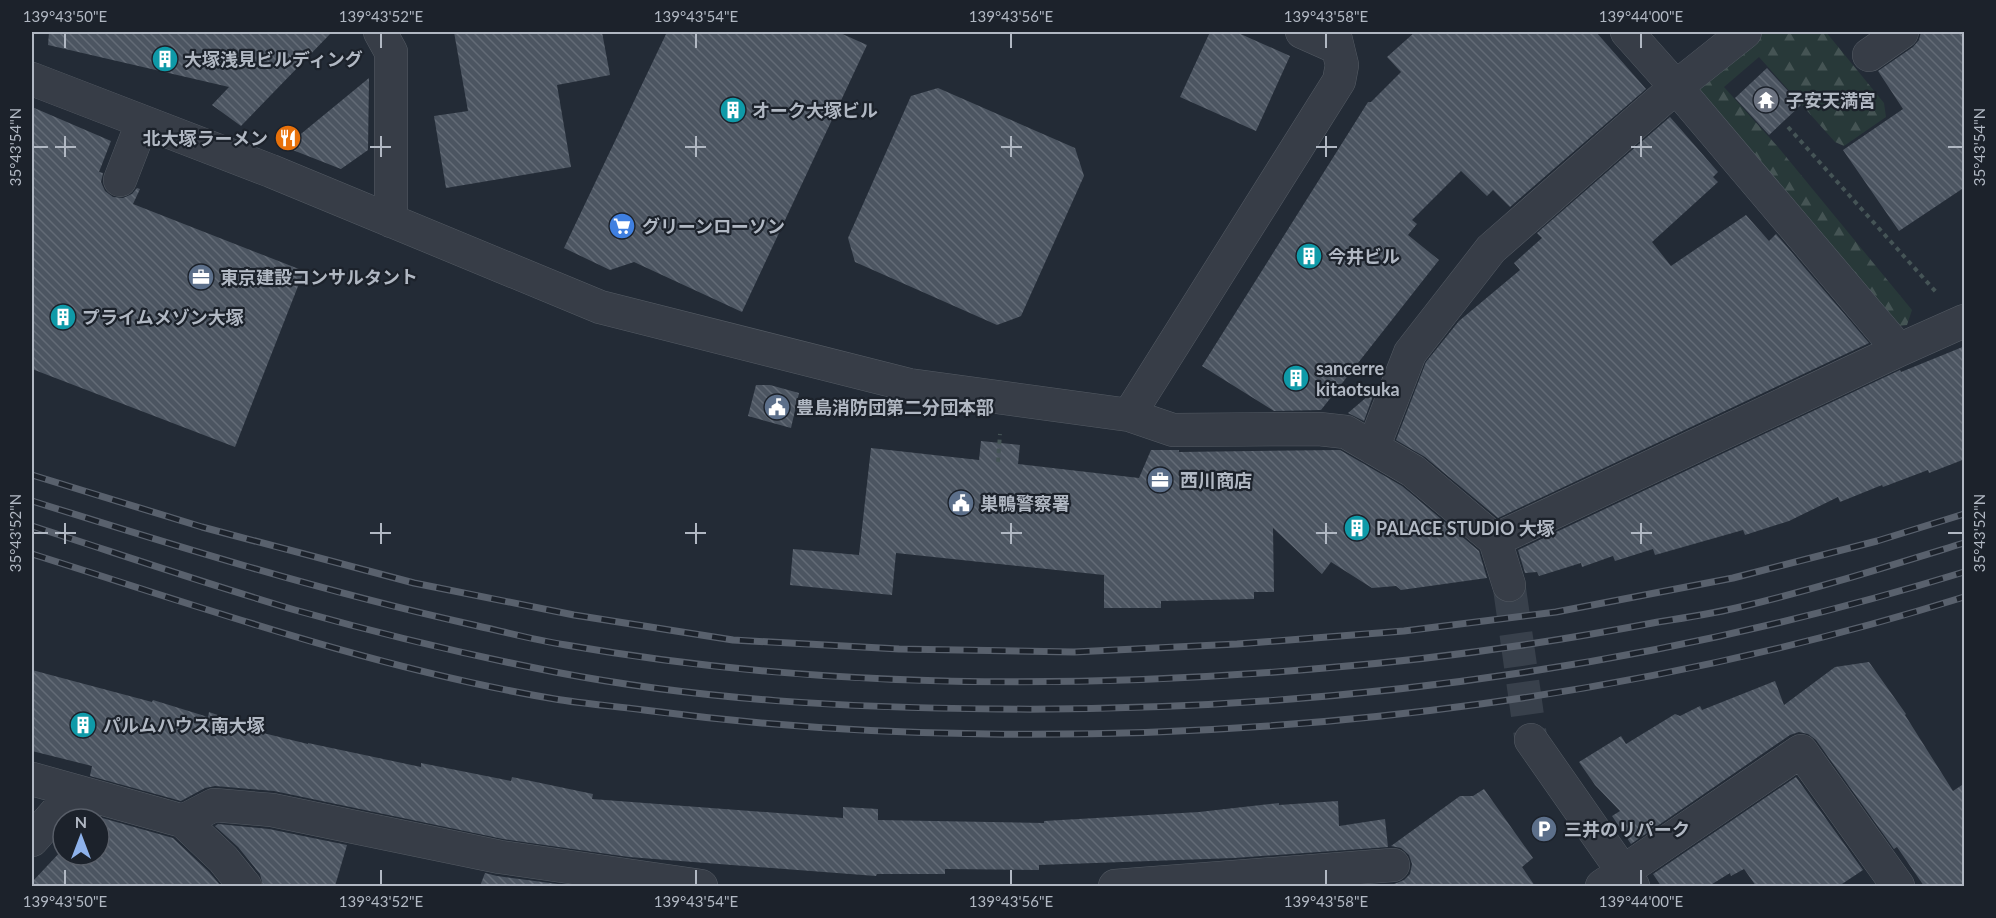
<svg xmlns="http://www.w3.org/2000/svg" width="1996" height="918" viewBox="0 0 1996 918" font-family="Lato,'Noto Sans JP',sans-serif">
<defs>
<pattern id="forest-firs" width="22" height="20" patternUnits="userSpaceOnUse" patternTransform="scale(1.5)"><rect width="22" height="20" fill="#283939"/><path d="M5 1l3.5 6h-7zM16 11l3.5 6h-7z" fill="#455454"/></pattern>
<pattern id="building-back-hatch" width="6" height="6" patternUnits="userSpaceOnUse" patternTransform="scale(1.5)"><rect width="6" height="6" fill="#4c5561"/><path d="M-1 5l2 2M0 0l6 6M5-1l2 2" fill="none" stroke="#636b76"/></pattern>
</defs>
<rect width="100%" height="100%" fill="#232b36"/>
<path fill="url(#forest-firs)" d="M1744,32H1826L1884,103L1886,117L1844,146L1835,142L1759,57L1724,87L1778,147L1912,310L1907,325L1893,327L1684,79Z"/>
<path fill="url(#building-back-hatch)" d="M49,32H332L241,126L212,105L229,87L48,45Z
M454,32H602L610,75L557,85L571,167L446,188L434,116L468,111Z
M667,32H838L867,45L742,312L634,262L610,270L564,248Z
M1210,32H1236L1290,56L1256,131L1180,97Z
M1415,32H1596L1646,89L1510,207L1493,190L1487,196L1461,171L1412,220L1417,224L1408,235L1439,260L1321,410L1274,411L1202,366L1368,102H1371L1401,72L1387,57Z
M1921,32H1965V187L1899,231L1843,150L1903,109L1878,71L1913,47L1919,40Z
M1767,68L1801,105L1769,135L1735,98Z
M369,78L368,150L341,169L285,147Z
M938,88L1075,148L1084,176L1021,316L997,325L855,262L848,238L911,96Z
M32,107L111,141L99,172L103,173L101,182L105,191L113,197L123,198L132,194L137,188L140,189L133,204L304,271L235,447L32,369Z
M1670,117L1718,172L1713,177L1718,182L1652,242L1671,266L1746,215L1769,241L1776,234L1869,343L1498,518L1425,457L1396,440L1426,362L1459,321L1520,270L1514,263L1542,238L1537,233Z
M1965,346V459L1929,473L1928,470L1883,487L1882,485L1840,502L1838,497L1789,521L1745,535L1743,530L1655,555L1653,549L1615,561L1613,556L1582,567L1581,563L1539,576L1537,572L1525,573L1518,550L1900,370L1901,372Z
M756,385H770L799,393L791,428L748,416Z
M1375,390L1364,421L1348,413Z
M981,441L1020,445L1018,464L1139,478L1151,450H1179V452L1340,450L1402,486L1479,551L1487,578L1401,590L1396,586L1372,588L1331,562L1322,574L1273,528L1274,592H1254V599L1161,601V608H1104V575L896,553L892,595L790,585L793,549L859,555L871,448L979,460Z
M1869,662L1906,714L1905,715L1953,791L1965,783V886H1924L1897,847L1894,849L1816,740L1808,734L1799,732L1790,735L1631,844L1612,816L1620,811L1595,785L1579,762L1621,736L1626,744L1675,714L1680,716L1700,706L1702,710L1775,681L1784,705L1835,667Z
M32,670L152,702L153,700L208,717L209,712L244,724L243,728L308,744V743L421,767V763L511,781L512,777L593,794L592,799L843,818V807L878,809V820L1044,823V821L1199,812L1279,803V805L1338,801L1339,826L1385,819L1388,847L1234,858L1039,865V870L945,869V874H877L876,876L629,857L503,839L274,791L215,786L205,788L181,801L90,776L92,766L32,751Z
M1796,777L1863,870L1839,886H1756L1744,869L1731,876L1730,873L1709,886H1661L1653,874Z
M1484,789L1533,858L1522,867L1535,886H1357L1394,884L1404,880L1410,874L1412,864L1409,855L1401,848L1391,846L1460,796H1473Z
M81,812L173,838L209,872L221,886H32V882L63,849V855H99V819H79Z
M218,824L269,829L347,845L335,886H263L260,874L238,847L215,826Z
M485,873L497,876L573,886H480Z"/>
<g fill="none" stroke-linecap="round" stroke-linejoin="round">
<path stroke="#38404b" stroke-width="33" stroke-dasharray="33 16" stroke-linecap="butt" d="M1509,585L1531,740"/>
<defs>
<path id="minor" d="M380,32L391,52V221
M1302,32L1338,48
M1627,32L1676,87L1745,32
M1869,55L1902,32
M32,79L271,171L600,307L909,385L1129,415L1173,430L1319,429L1346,432L1413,471L1495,540L1509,585
M120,180L142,123
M1129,415L1339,81L1342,65L1334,32
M1373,448L1410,353L1491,249L1676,87L1899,350
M1495,540L1899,350L1964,321
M1531,740L1633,886
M32,779L183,821L223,859L245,886
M183,821L214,805L272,810L500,857L701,886
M32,840L75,791
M1115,886L1393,865
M1602,886L1801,751L1898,886"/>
</defs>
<use href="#minor" stroke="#545b64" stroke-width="34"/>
<path stroke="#455456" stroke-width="4" stroke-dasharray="4.5 4.5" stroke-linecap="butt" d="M1788,127L1936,292
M998,462L1000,434"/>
<use href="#minor" stroke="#373d47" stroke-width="33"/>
<defs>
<path id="rail" d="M32,475L202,527L414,583L574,615L733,640L899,649L1074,652L1237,644L1404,631L1556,612L1733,578L1877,541L1964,514
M32,501C176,546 321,591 469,624C501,631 534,640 566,645C817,689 1072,690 1325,668C1437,659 1548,643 1658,622C1684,618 1710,614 1736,608C1813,590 1889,566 1964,543
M32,526C119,554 207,584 295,610C381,634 468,655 555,672C701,700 850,708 998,709C1326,712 1652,668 1964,572
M32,554C204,608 377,669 555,699C585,704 614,706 644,710C758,725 873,733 989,734C1318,738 1650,695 1964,597"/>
</defs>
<use href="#rail" stroke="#59616d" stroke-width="7"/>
<use href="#rail" stroke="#1c222b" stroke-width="4.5" stroke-dasharray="14" stroke-linecap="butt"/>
</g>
<path fill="none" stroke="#b1b8c3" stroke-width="2" d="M65,33V48M381,33V48M696,33V48M1011,33V48M1326,33V48M1641,33V48M65,136V157M381,136V157M696,136V157M1011,136V157M1326,136V157M1641,136V157M33,147H48M55,147H76M370,147H391M685,147H706M1001,147H1022M1316,147H1337M1631,147H1652M1948,147H1963M65,523V544M381,523V544M696,523V544M1011,523V544M1326,523V544M1641,523V544M33,533H48M55,533H76M370,533H391M685,533H706M1001,533H1022M1316,533H1337M1631,533H1652M1948,533H1963M65,870V885M381,870V885M696,870V885M1011,870V885M1326,870V885M1641,870V885"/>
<defs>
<symbol id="building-disc" viewBox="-11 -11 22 22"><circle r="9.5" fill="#0f9aa8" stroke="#1c222b"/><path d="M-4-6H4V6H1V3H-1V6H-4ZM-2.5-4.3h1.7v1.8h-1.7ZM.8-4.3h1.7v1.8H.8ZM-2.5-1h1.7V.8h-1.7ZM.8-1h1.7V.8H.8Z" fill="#fff"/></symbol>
<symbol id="temple-disc" viewBox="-11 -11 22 22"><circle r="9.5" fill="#6b7280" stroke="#1c222b"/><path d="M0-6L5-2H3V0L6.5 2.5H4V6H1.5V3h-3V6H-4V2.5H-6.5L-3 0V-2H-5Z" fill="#fff"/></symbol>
<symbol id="restaurant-disc" viewBox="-11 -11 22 22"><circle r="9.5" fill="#e8710a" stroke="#1c222b"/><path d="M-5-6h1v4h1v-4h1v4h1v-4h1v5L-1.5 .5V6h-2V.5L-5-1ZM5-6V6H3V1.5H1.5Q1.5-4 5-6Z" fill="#fff"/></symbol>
<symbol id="supermarket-disc" viewBox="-11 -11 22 22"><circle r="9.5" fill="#3f7fe0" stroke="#1c222b"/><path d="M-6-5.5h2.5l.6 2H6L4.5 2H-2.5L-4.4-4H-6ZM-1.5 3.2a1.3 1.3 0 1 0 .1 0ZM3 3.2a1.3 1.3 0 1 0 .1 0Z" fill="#fff"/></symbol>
<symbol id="office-disc" viewBox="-11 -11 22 22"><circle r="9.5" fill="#5c6f8a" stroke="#1c222b"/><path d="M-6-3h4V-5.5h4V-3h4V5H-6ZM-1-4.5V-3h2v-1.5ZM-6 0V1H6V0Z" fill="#fff"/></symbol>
<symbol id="civic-disc" viewBox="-11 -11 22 22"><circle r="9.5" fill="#5c6f8a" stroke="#1c222b"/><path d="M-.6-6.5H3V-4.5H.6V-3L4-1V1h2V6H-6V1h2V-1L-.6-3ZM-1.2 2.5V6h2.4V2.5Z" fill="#fff"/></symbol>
<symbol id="parking-disc" viewBox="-11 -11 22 22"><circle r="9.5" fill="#5c6f8a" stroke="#1c222b"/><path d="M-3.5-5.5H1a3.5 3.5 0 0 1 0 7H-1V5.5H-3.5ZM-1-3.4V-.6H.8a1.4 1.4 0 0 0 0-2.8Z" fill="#fff"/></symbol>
</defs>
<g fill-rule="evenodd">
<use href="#building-disc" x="150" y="44" width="30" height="30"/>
<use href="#temple-disc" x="1751" y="85" width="30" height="30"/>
<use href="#building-disc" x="718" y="95" width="30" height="30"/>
<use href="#restaurant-disc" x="273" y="123" width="30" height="30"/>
<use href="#supermarket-disc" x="607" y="211" width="30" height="30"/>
<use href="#building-disc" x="1294" y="241" width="30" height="30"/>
<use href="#office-disc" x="186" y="262" width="30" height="30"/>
<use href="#building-disc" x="48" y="302" width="30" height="30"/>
<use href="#building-disc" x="1281" y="363" width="30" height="30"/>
<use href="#civic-disc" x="762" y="392" width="30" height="30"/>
<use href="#office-disc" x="1145" y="465" width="30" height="30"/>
<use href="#civic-disc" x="946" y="488" width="30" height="30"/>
<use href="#building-disc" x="1342" y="513" width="30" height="30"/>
<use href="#building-disc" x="68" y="710" width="30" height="30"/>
<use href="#parking-disc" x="1529" y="814" width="30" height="30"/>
</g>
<g text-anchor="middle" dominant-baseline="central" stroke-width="4.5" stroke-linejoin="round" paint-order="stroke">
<g font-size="18" font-weight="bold" fill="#b1b8c3" stroke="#1c222b" text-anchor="start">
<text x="184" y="59">大塚浅見ビルディング</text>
<text x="1786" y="100">子安天満宮</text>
<text x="752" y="110">オーク大塚ビル</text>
<text x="268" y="138" text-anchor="end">北大塚ラーメン</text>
<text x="642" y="226">グリーンローソン</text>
<text x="1328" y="256">今井ビル</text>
<text x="220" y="277">東京建設コンサルタント</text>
<text x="82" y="317">プライムメゾン大塚</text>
<text x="1316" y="368">sancerre<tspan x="1316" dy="21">kitaotsuka</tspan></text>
<text x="796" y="407">豊島消防団第二分団本部</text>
<text x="1180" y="480">西川商店</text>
<text x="980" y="503">巣鴨警察署</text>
<text x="1376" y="528">PALACE STUDIO 大塚</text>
<text x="103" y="725">パルムハウス南大塚</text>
<text x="1564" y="829">三井のリパーク</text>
</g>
</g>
<rect width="1996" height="918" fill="none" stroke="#1c222b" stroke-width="66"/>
<g transform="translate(81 837)"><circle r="28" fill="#1c222b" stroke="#585e68" stroke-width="1.5"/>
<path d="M0-4.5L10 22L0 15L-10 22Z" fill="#8eb2eb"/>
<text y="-9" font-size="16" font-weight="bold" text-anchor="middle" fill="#b1b8c3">N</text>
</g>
<rect x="33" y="33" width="1930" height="852" fill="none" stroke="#b1b8c3" stroke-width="2"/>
<g font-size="15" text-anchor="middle" fill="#b1b8c3">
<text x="65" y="22">139°43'50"E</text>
<text x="381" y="22">139°43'52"E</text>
<text x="696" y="22">139°43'54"E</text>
<text x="1011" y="22">139°43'56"E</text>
<text x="1326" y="22">139°43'58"E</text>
<text x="1641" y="22">139°44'00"E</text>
<text transform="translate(16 147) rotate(-90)" y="5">35°43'54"N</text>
<text transform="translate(1980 147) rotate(-90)" y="5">35°43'54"N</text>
<text transform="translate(16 533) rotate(-90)" y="5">35°43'52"N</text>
<text transform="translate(1980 533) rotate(-90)" y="5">35°43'52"N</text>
<text x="65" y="907">139°43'50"E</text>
<text x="381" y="907">139°43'52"E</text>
<text x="696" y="907">139°43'54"E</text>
<text x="1011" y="907">139°43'56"E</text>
<text x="1326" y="907">139°43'58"E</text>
<text x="1641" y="907">139°44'00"E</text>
</g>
</svg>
